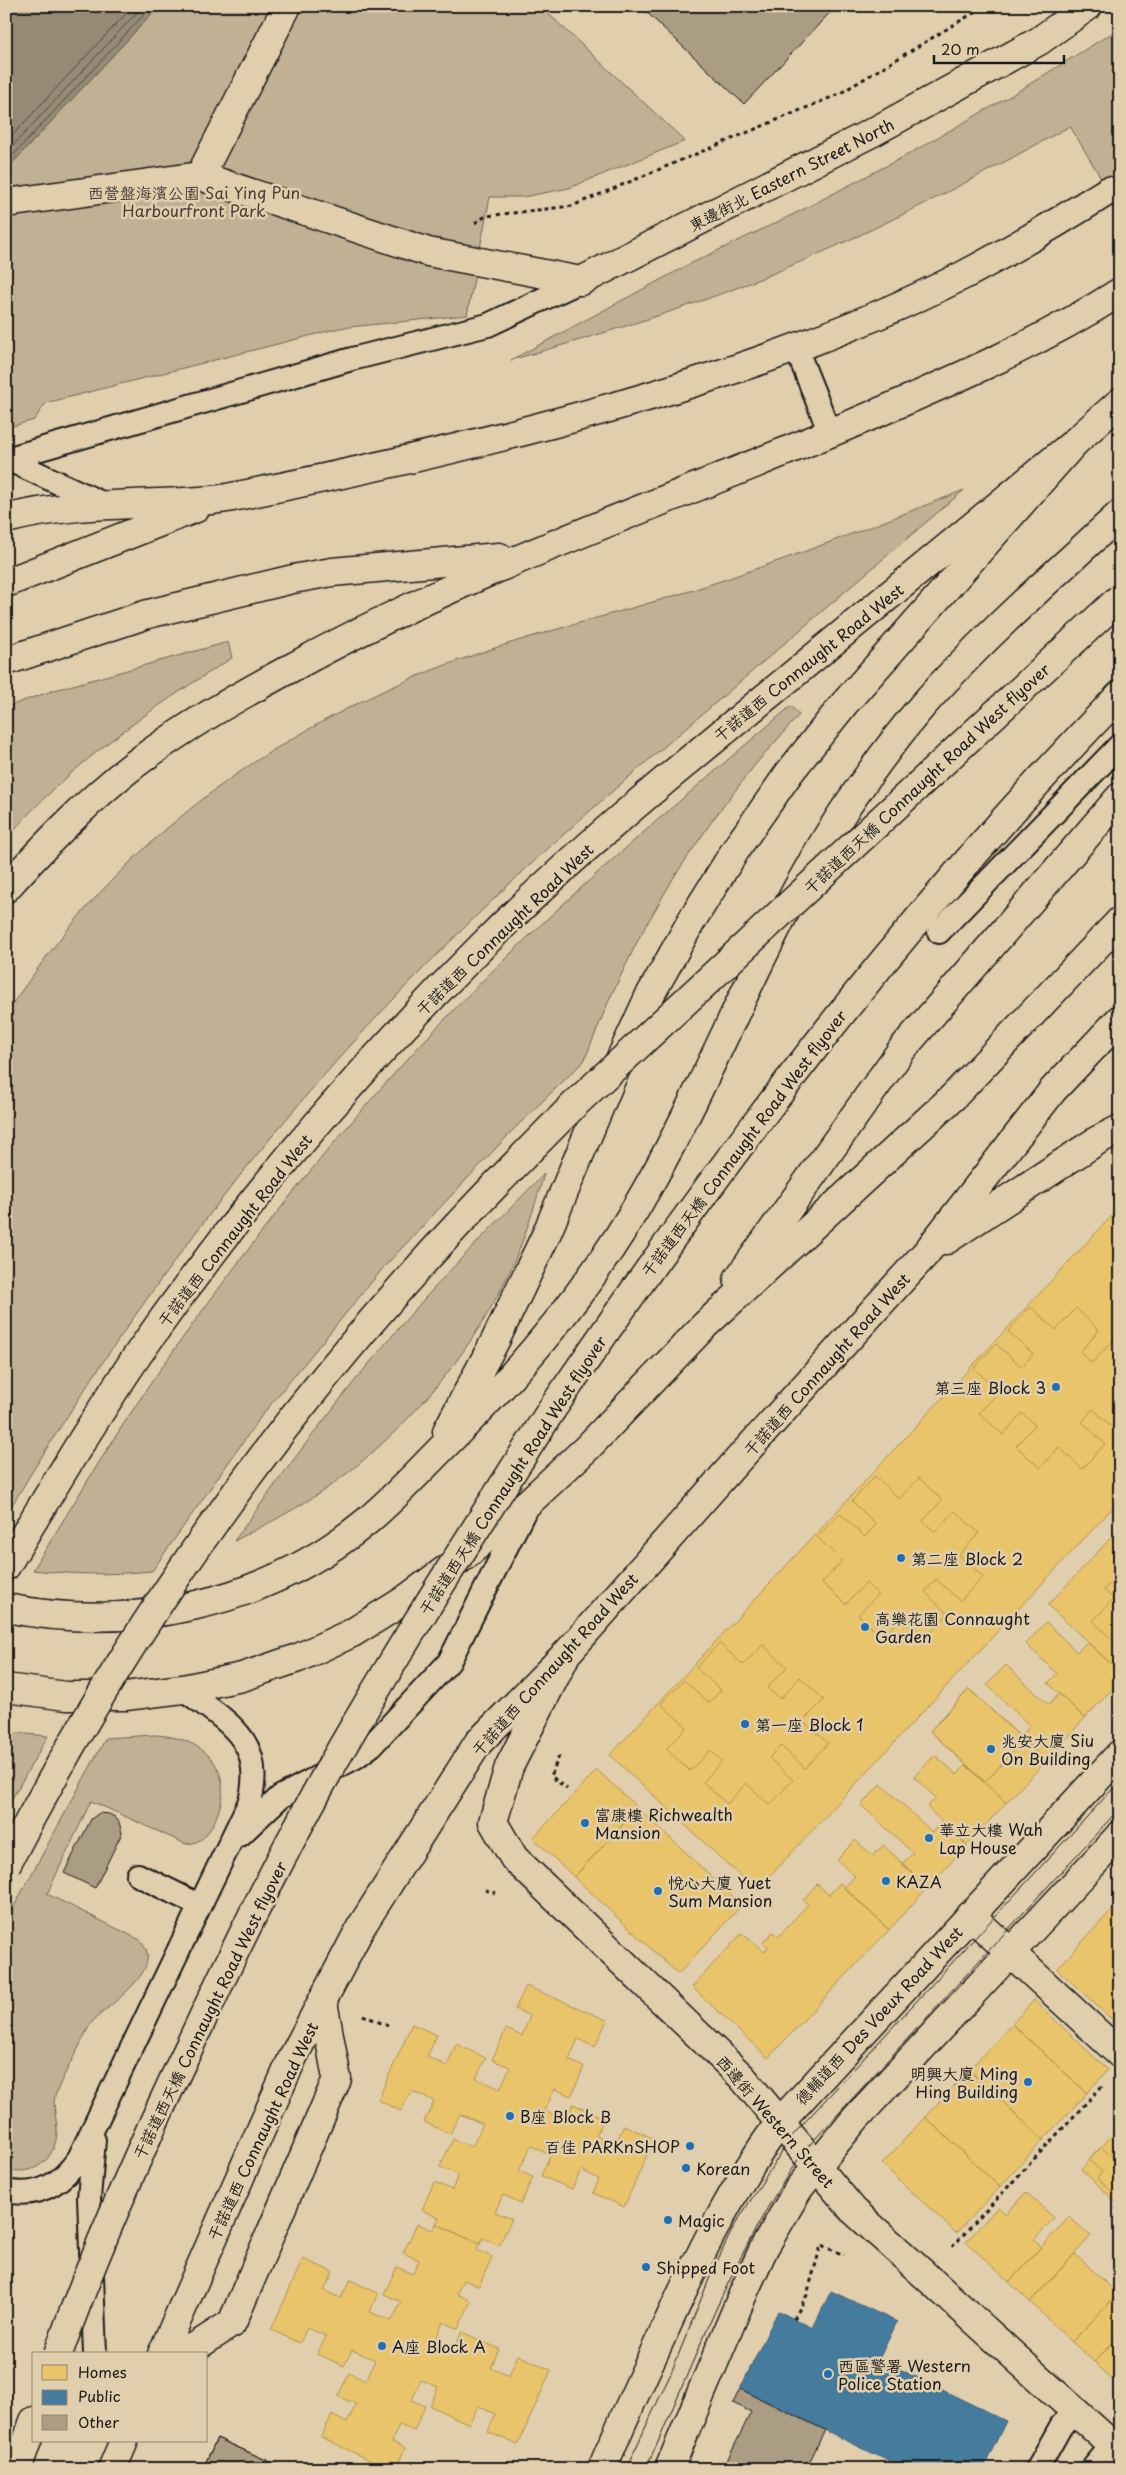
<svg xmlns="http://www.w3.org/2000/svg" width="1126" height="2475" viewBox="0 0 1126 2475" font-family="'Playpen Sans','LXGW WenKai TC',sans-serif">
<rect width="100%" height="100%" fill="#e1ceac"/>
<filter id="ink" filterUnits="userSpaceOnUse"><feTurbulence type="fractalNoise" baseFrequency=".02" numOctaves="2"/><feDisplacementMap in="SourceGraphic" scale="10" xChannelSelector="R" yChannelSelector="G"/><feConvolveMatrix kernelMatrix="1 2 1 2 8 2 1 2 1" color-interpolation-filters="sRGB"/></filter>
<g filter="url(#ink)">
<path fill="#c0b194" stroke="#6e6658" d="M159,6H540L685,141L569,188L523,197H490L467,315L340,328L46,403L34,420L6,428V170Z
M1120,28V210L1070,126C982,175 893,222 800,262C707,303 609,332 511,360L690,264L800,211L907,155L1012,95Z
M964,490C878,563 792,637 706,711C625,780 544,849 468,924C288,1098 134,1300 6,1515V1013C32,976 58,939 88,906C143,844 216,783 287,742C340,710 396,683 454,662C531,634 612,615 690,591C783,561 874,526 964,490Z
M228,642L232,658C150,709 69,765 6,839V707L55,690Z
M791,706L799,715L754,766L712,821L674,877L640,936L610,998L584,1061L515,1128L384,1267L262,1415L152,1571C111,1575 74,1575 33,1570C78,1496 123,1421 174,1350C274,1210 384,1075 508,956C599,868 695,788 791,706Z
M544,1174C534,1209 523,1244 507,1277C467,1360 404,1433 330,1486C299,1508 267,1524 234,1541C290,1463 348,1386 411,1314C453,1265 499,1220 544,1174Z
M6,1732L48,1736L6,1809Z
M153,1735C205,1736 239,1772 214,1822C207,1835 202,1843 186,1844L91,1801L47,1894L140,1940C168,1969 109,2004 92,2022C87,2028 84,2038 80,2045C74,2057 55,2090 54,2101C54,2111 57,2121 57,2131C56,2160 34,2177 6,2169V1921L106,1738Z"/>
<path fill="#958a75" stroke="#655e51" d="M6,6H159L6,170Z"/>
<path fill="#e9c46a" stroke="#ac9253" d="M1120,1207V1500L756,1891L610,1755Z
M1031,1307L1056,1330L1076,1308L1099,1330L1080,1352L1092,1363L1113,1341L1120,1348V1381L1116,1385L1120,1388V1429L1117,1432L1093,1409L1082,1422L1105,1444L1082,1469L1059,1447L1040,1468L1016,1446L1035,1425L1022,1413L1003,1435L979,1413L999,1392L974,1368L996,1344L1022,1367L1033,1354L1008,1331Z
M875,1476L899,1499L919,1478L942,1500L923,1521L935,1532L955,1511L979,1533L959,1555L983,1577L960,1601L936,1579L925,1592L948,1614L926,1638L902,1617L882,1637L858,1615L878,1594L866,1583L846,1604L822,1583L842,1561L817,1537L840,1513L865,1537L876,1524L852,1501Z
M1120,1528V1672L1048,1605Z
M1117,1576L1120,1578V1647L1093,1621L1113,1599L1104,1590Z
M1046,1622L1077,1652L1087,1642L1120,1672V1681L1085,1718L1048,1683L1057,1674L1026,1644Z
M719,1643L743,1665L763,1645L787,1667L767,1688L780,1699L800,1677L824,1700L803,1721L828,1743L805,1768L781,1746L769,1758L793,1780L770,1805L746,1783L727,1804L703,1782L722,1761L710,1750L690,1771L666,1749L687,1727L661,1704L684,1680L709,1703L721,1690L696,1668Z
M1006,1665L1049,1705L1059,1694L1085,1718L1046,1761L1020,1737L1030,1726L987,1685Z
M969,1689L1024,1740L985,1782L930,1731Z
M969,1689L1046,1761L1006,1803L930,1731Z
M935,1755L957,1775L966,1765L1006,1803L967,1845L927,1807L936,1798L914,1777Z
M597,1770L638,1808L574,1877L533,1838Z
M881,1784L932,1832L942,1821L967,1845L928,1887L902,1864L913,1853L861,1805Z
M638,1808L742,1905L678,1974L574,1877Z
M855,1840L873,1856L883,1845L928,1887L889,1930L844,1888L855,1876L837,1860Z
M840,1883L889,1930L768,2058L692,1987L742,1933L764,1952L768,1947L763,1942L773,1932L778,1937L808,1904L803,1900L817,1884L829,1895Z
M1120,1901V2027L1057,1969Z
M526,1986L607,2020L595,2047L578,2039L569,2060L584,2067L571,2096L555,2089L544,2111L565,2120L573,2104L604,2118L596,2136L615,2145L624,2125L654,2139L624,2207L593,2193L599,2179L581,2170L572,2189L541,2176L550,2155L531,2146L519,2171L533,2177L521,2203L503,2195L495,2212L512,2219L499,2246L483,2238L480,2244L436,2224L439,2218L422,2210L434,2182L452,2190L458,2175L440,2167L453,2139L472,2147L483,2124L460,2114L450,2134L424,2122L434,2101L411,2091L401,2111L378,2100L412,2024L437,2035L427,2057L447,2066L456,2044L486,2058L476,2078L500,2089L510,2067L492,2060L506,2029L522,2036L530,2016L515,2009Z
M1034,2000L1108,2070L1087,2093L1012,2024Z
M1012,2024L1087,2093L1043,2140L969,2070Z
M969,2070L1043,2140L1000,2187L925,2117Z
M925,2117L1000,2187L956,2233L882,2164Z
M1120,2127V2214L1115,2208L1118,2204L1081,2169Z
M1101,2147L1113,2157L1120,2150V2199L1097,2178L1102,2172L1089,2160Z
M1026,2192L1054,2218L1034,2240L1041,2247L1009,2282L966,2242L998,2207L1006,2214Z
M1120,2203V2224L1114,2218L1119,2212L1115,2208Z
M1069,2217L1091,2236L1030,2302L1009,2282Z
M417,2224L433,2230L436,2224L480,2244L477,2250L492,2257L479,2286L463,2280L457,2294L471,2301L458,2329L443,2322L434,2342L453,2351L462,2332L499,2349L491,2368L509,2376L518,2355L551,2370L518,2445L488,2432L495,2414L478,2406L469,2424L430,2406L438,2387L421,2380L412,2400L425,2406L414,2431L399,2425L392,2442L405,2448L396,2469H388L321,2437L332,2415L347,2423L356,2404L338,2396L349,2373L366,2381L375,2360L352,2350L344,2366L317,2354L326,2336L307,2328L300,2343L271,2330L303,2259L333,2272L324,2291L341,2298L350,2280L378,2293L370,2312L392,2321L401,2302L384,2294L397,2267L413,2274L419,2260L403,2253Z
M1075,2254L1118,2294L1072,2342L1030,2302Z
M1120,2292V2335L1094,2362L1072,2342Z
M1120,2335V2378L1115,2382L1094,2362Z"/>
<path fill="#457b9d" stroke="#395e76" d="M831,2291L897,2322L879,2359L1006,2421L983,2469H905L740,2389L778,2311L813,2328Z"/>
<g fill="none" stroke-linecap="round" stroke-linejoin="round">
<path stroke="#4c4840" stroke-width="1" d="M6,142L133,6
M6,153L143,6
M6,163L152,6"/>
</g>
<path fill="#ab9c84" stroke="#1c1c1c" d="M640,6H836L744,104Z
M99,1813L109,1814L115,1817L119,1822L122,1833L95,1888L64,1873L91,1819Z
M740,2389L825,2430L806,2469H723L751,2412L733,2403Z
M217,2438L286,2469H217L205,2464Z
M217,2438L286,2469H217L205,2464Z"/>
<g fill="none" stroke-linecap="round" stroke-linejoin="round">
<defs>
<path id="lane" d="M796,348L830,433
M6,459L352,359L488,325L581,281
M7,459L106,505
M939,932L1120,745
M240,1835L280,1797L356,1757L372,1745L449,1662L527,1506
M138,1875L199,1905
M94,2140L89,2198L95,2354
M6,2191C39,2198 61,2184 79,2158L250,1801C266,1740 226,1721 183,1689
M1037,2469L1061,2426L1074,2411
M1092,2469L1112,2445"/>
<path id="street" d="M200,176L287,6
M6,203L200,176L428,252L581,281L875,131L1039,41L1088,6
M970,1915L1120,2054
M176,2354L198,2345L232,2323L337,2079L323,2002"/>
<path id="secondary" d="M564,1659L509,1767L493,1822L514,1858L742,2077L853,2210L1120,2452
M602,2469C622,2421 644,2374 666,2327C699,2255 733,2186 780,2122L1120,1754
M669,2469L746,2287L764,2248L799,2188L855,2119L1120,1835"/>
<path id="primary" d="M946,1240L1098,1140L1120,1129
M6,1566C49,1494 92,1422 139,1353C241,1207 357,1071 483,945C573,854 673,773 772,692C873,609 974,526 1075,442L1120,402
M162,2354L293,2057L361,1927L478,1743L567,1653L737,1461L926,1253L1053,1090L1120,1019
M112,2469L124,2441"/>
<path id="highway" d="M6,519C54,506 107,505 157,503C180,502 204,502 227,498C353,473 478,445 602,410C725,375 847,334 962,276C1012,250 1060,221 1108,191
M6,583L196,508
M6,661L148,614L293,579L332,572L499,557
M6,888C46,844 87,801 135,764C184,727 239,696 293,667C478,565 674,500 868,417C954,380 1040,343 1120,292
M738,1279L903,1048L1120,797
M552,1409C724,1157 907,914 1120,695
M447,1431L495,1341L546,1235L612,1077L649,997L692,920L738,846L789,773L844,704L1075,442
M6,1608C132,1633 266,1604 366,1522C396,1497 421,1469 449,1441C527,1365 595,1282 648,1187C718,1064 765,930 843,812C868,775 894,739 923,705C983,637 1053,576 1120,514
M6,1688L66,1696H125L183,1689L242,1677L298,1658L352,1633L402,1602L467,1554L529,1502L588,1447L705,1325L953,1097L1120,921
M17,2469L34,2421"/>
</defs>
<use href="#lane" stroke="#1c1c1c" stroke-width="26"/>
<use href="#street" stroke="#1c1c1c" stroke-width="31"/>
<use href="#secondary" stroke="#1c1c1c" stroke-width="31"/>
<use href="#primary" stroke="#1c1c1c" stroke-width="31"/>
<use href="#highway" stroke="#1c1c1c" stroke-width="31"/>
<path stroke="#1c1c1c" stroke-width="3" stroke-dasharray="4 4" stroke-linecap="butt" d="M475,223L486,216L572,206L839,94L985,6
M559,1756L551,1776L567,1789
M485,1890L496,1893
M363,2015L388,2026
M952,2247L1103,2085
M794,2319L807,2295L821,2245L844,2255"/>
<use href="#lane" stroke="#e1ceac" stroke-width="22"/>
<use href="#street" stroke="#e1ceac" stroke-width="28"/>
<use href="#secondary" stroke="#e1ceac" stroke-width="28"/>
<use href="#primary" stroke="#e1ceac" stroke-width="28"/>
<use href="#highway" stroke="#e1ceac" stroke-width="28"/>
<path stroke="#1c1c1c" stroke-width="1" d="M626,2469L671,2373L712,2272L733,2228L791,2137L1120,1781
M646,2469C695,2361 735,2248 804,2151L1120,1808"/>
<defs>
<path id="highway-bridge" d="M6,1865C117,1649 258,1446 420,1266C470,1210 523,1156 576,1103L1120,598
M58,2354C96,2248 142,2145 191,2043C235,1949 280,1856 332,1765C401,1644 477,1527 552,1409"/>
</defs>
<use href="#highway-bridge" stroke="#1c1c1c" stroke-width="31" stroke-linecap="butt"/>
<use href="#highway-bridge" stroke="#e1ceac" stroke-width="28"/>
</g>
</g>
<g fill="#1f6fb2" stroke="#e1ceac" stroke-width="2">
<circle cx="1056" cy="1387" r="5"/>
<circle cx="901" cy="1558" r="5"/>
<circle cx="865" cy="1627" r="5"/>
<circle cx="745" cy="1724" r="5"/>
<circle cx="991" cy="1749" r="5"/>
<circle cx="585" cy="1823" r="5"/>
<circle cx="929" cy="1838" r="5"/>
<circle cx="886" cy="1881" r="5"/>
<circle cx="658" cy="1891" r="5"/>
<circle cx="1028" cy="2082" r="5"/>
<circle cx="510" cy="2116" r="5"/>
<circle cx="690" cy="2146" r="5"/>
<circle cx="686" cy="2168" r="5"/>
<circle cx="668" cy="2220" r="5"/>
<circle cx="646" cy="2267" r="5"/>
<circle cx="382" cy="2346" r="5"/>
<circle cx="828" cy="2374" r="5"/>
</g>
<g text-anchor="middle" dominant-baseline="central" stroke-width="5" stroke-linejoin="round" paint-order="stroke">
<g font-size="16" fill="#1c1c1c" stroke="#e1ceac">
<text transform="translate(791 174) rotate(-27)">東邊街北 Eastern Street North</text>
<text transform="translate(808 662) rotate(-39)">干諾道西 Connaught Road West</text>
<text transform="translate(926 778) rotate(-43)">干諾道西天橋 Connaught Road West flyover</text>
<text transform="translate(504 929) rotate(-44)">干諾道西 Connaught Road West</text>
<text transform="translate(743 1143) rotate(-53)">干諾道西天橋 Connaught Road West flyover</text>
<text transform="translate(234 1230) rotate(-52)">干諾道西 Connaught Road West</text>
<text transform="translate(826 1364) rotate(-48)">干諾道西 Connaught Road West</text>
<text transform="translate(512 1475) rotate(-57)">干諾道西天橋 Connaught Road West flyover</text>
<text transform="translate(554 1664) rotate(-48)">干諾道西 Connaught Road West</text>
<text transform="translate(209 2010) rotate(-64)">干諾道西天橋 Connaught Road West flyover</text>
<text transform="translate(878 2015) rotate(-47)">德輔道西 Des Voeux Road West</text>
<text transform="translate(776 2121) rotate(49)">西邊街 Western Street</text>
<text transform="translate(262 2131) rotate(-65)">干諾道西 Connaught Road West</text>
</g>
<g font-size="16" fill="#45413a" stroke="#e1ceac">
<text x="194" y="192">西營盤海濱公園 Sai Ying Pun<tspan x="194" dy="18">Harbourfront Park</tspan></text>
</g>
<g font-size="16" fill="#1c1c1c" stroke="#e1ceac" text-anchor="start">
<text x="1046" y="1387" text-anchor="end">第三座 Block 3</text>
<text x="911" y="1558">第二座 Block 2</text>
<text x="875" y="1618">高樂花園 Connaught<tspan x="875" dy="18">Garden</tspan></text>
<text x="755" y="1724">第一座 Block 1</text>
<text x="1001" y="1740">兆安大廈 Siu<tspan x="1001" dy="18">On Building</tspan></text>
<text x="595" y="1814">富康樓 Richwealth<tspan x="595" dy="18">Mansion</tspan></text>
<text x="939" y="1829">華立大樓 Wah<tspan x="939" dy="18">Lap House</tspan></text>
<text x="896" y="1881">KAZA</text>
<text x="668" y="1882">悅心大廈 Yuet<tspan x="668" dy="18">Sum Mansion</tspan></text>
<text x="1018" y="2073" text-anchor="end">明興大廈 Ming<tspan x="1018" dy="18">Hing Building</tspan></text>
<text x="520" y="2116">B座 Block B</text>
<text x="680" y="2146" text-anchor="end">百佳 PARKnSHOP</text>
<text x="696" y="2168">Korean</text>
<text x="678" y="2220">Magic</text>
<text x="656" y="2267">Shipped Foot</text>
<text x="392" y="2346">A座 Block A</text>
<text x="838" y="2365">西區警署 Western<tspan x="838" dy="18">Police Station</tspan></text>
</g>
</g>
<rect width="1126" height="2475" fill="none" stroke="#e1ceac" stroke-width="25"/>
<rect x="12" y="12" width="1101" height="2450" fill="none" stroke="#1c1c1c" stroke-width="2" filter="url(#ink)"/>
<rect x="32" y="2352" width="175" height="90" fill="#e1ceac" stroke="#928772"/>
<rect x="42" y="2365" width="25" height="15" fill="#e9c46a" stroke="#928772"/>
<text x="78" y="2378" font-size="15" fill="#1c1c1c">Homes</text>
<rect x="42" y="2390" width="25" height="15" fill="#457b9d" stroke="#928772"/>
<text x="78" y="2402" font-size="15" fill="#1c1c1c">Public</text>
<rect x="42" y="2415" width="25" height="15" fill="#ab9c84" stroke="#928772"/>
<text x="78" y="2428" font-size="15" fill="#1c1c1c">Other</text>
<path d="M934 55v8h130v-8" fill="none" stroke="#1c1c1c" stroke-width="2.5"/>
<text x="941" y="55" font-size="15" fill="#1c1c1c" stroke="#e1ceac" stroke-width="4" paint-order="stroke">20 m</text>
</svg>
